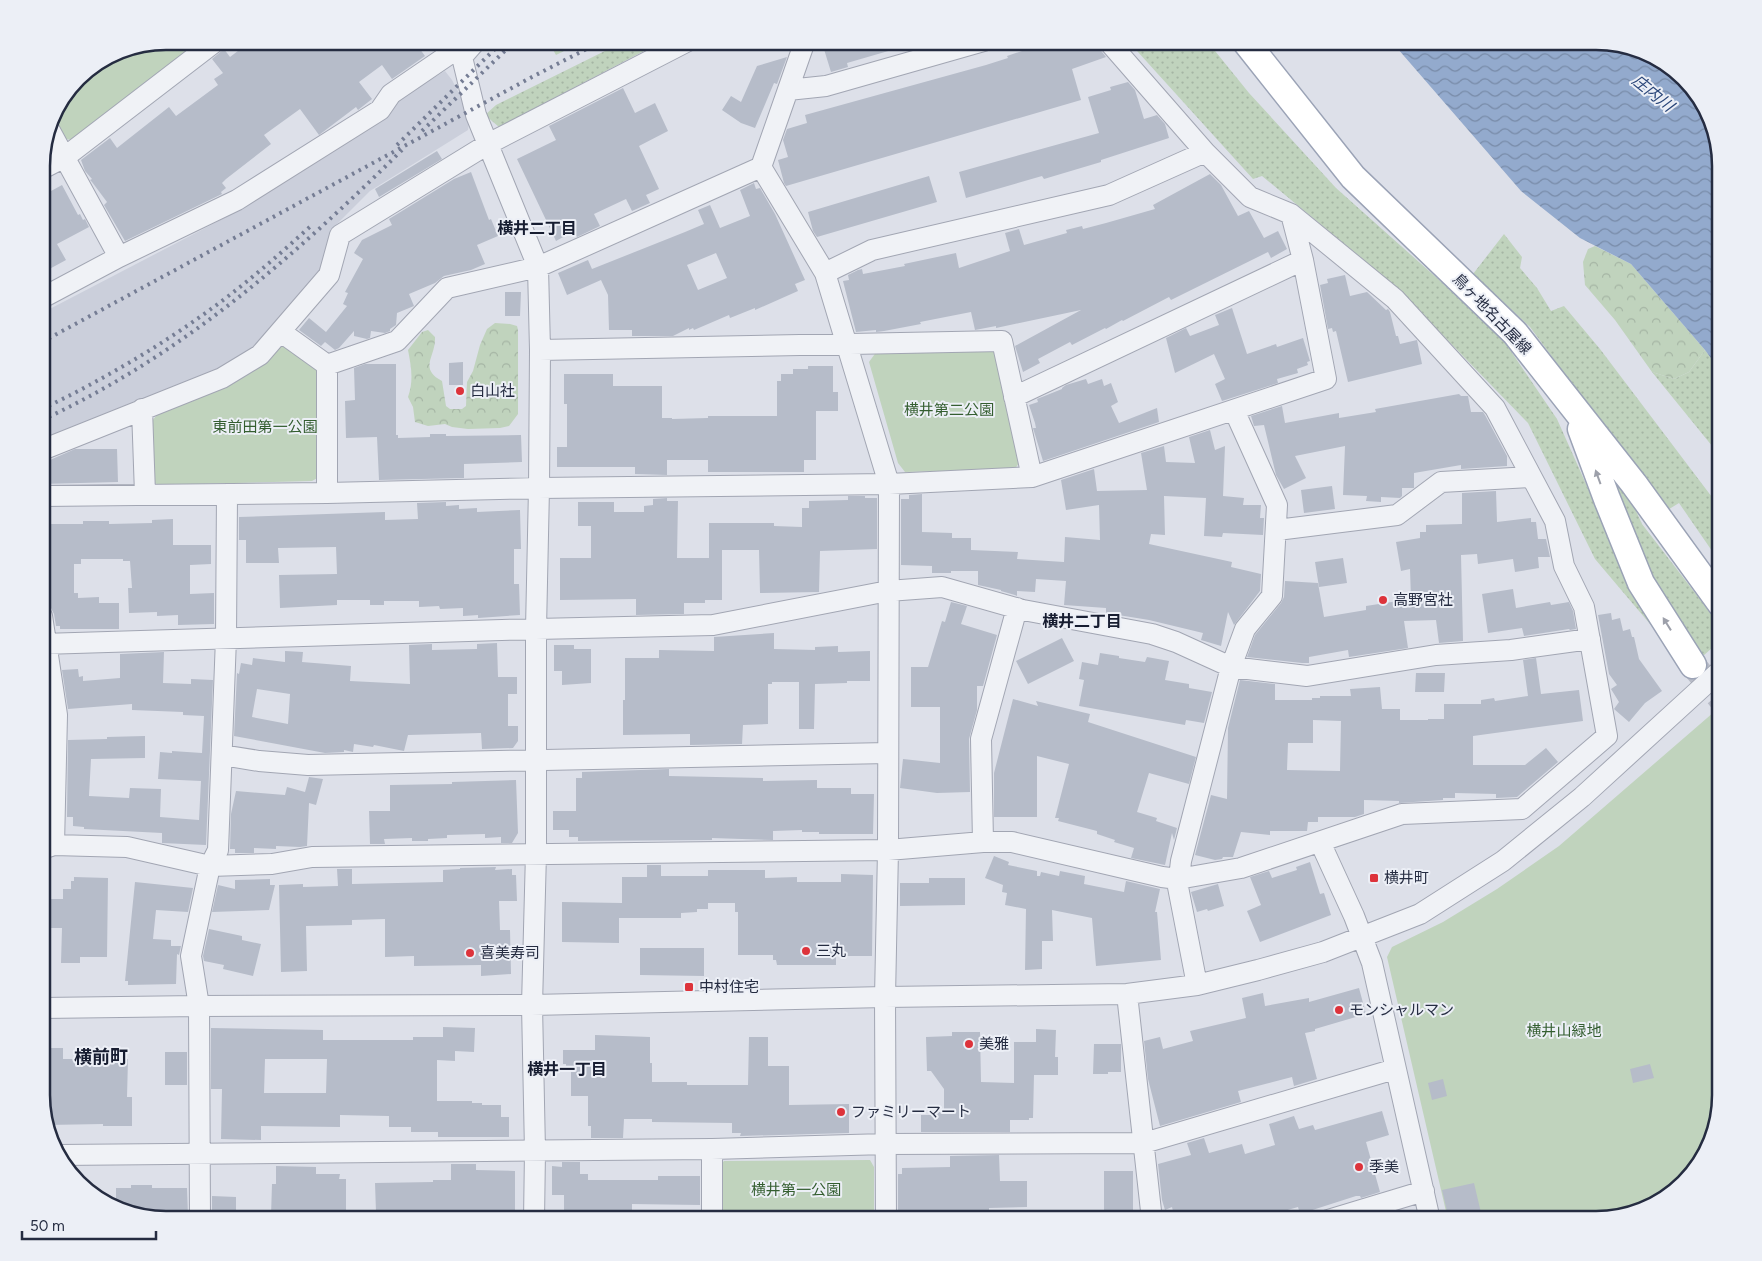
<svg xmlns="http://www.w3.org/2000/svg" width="1762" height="1261" viewBox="0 0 1762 1261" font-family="Figtree,'Noto Sans JP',sans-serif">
<defs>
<pattern id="grass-dots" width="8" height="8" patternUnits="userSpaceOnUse" patternTransform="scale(1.25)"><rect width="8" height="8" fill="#c0d3bd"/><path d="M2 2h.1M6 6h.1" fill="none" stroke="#a5b5a4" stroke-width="1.8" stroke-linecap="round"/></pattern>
<pattern id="forest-crowns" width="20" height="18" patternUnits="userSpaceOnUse" patternTransform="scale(1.25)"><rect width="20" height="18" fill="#c0d3bd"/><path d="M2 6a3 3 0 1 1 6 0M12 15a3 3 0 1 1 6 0" fill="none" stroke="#a5b5a4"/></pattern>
<pattern id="water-waves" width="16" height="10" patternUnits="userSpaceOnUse" patternTransform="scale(1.25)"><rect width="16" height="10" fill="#93aacd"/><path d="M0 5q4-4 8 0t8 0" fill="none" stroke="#788ba8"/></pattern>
</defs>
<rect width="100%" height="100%" fill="#dde0e9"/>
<path fill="#cbcfdb" d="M445,71L452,80L470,114L468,130L370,191L331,230L327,262L253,351L226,367L42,440V313L236,212L389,113L398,99Z"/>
<path fill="url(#grass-dots)" d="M548,41H584L556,55Z
M625,41H663L499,127L485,115L496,105Z
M1128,41H1207L1249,93L1336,188L1438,279L1504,341L1557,419L1628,578L1672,650L1595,559L1528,423L1394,285L1262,176L1253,179Z
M1504,234L1522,257L1520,268L1537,288L1551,311L1564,306L1600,349L1721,509V564L1679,503L1666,511L1530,327L1473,274Z
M1705,350L1721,372V457L1652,372L1674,379L1689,372Z
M1603,467L1625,487L1642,524L1719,624L1721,640L1703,656L1653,577Z"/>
<path fill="url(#forest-crowns)" d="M1595,246L1631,264L1705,350L1689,372L1674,379L1652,372L1615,320L1585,285L1583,262L1588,249Z
M495,323L510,324L517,326L518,330V414L509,426L500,428L468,429L452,427L445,424L428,426L415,422L413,407L408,397C414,380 411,366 408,350L422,332L428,330L435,337C436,357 418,368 442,381L446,406L450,409H462L466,406L467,382L473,371L480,345L487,329Z"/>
<path fill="#c0d3bd" d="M166,41H201L71,140L66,139L53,115L54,111L84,72L119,51Z
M287,344L320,370L321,476L312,481L158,485L150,479L152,421L160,411L279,345Z
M990,350L998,354L1022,458L1015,469L905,472L898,463L869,362L877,351Z
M1714,712L1721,719V1095L1714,1135L1695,1171L1651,1207L1596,1220H1448L1387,957L1392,947L1443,922L1497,889L1559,846Z
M870,1160L874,1167V1220H718V1167L724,1161Z"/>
<path fill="url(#water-waves)" d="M1391,41H1596L1636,48L1672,67L1708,111L1721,166V372L1705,350L1631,264L1580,238L1521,191Z"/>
<path fill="#b6bcc9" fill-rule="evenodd" d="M251,41H325L330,47L338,41H414L425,56L392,79L382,65L359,82L372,99L358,110L356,107L319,135L300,109L264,135L271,144L226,179L222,183L226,188L221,192L222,194L125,241L104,205L107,202L92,182L90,180L92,179L85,171L81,160L110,138L117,148L169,107L176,116L218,85L214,79L223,73L212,59L224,49L230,57Z
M840,41H908L909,45L847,63L848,67L831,72L823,46Z
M1055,41H1096L1099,48L1106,57L1072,69L1081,100L786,186L784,183L778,160L788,157L783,140L787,129L807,123L805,115L986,65L1008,58L1007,56L1025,50Z
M787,57L777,84L774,83L755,128L741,123L722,110L731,96L741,102L757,66Z
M1128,82L1135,90L1144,119L1157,115L1165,124L1169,138L1101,160V162L1044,179L1042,176L966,198L959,172L1099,133L1088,97L1111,90L1110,87Z
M623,88L635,113L655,103L668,131L639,146L659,189L646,195L650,203L632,211L626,199L594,214L600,226L577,237L574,231L556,241L517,159L556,140L549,126Z
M437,151L442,159L379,197L375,189Z
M471,172L489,220L491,219L498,236L477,245L485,264L471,270L444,276L435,283L409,294L414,306L397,313L396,325L390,329V331L385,333L371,331L370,338L367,339L354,336V331L339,348L335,350L325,342L321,346L299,330L309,318L326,332L347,306L343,304L348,293L345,292L363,259L354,253L362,240L392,225L389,219L454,179Z
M1210,174L1221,185L1238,216L1249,211L1264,238L1278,231L1287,249L1271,258L1268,252L1171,300L1169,297L1123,321L1122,320L1106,329L1105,328L1072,345L1070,342L1038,359L1040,363L1023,372L1015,346L1081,310L996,328V326L975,330L971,312L920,322L921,324L884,331L876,332V330L856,332L843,281L849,280L848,275L858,270L862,269L863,274L905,266L904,264L956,253L959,268L1010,251L1005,233L1019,229L1024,245L1067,233L1066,230L1082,226L1083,229L1106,223L1155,209L1153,205Z
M929,176L937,202L817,237L813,231L808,212Z
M754,183L756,189L760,188L775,214L805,280L795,284L798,291L755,310V308L730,318L729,315L694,330L693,328L689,330V328L673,336H632V330H609L608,295L601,280L567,295L558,273L588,260L592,269L685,232L704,224L698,210L710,205L720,228L750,216L740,190ZM716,253L727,278L698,290L687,265Z
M62,185L78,215L80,214L83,220L85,219L89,227L57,244L66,260L42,273V196Z
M1345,275L1350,296L1367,292L1386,310L1388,309L1390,312L1396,336H1398L1400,344L1417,340L1422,364L1348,382L1336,331L1333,332L1332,328L1328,329L1320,285L1328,283L1327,279Z
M505,292H521L520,316H505Z
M1232,308L1247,354L1276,344L1277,347L1303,338L1310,361L1307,362L1308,365L1297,369L1298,373L1277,379L1278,383L1222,401L1215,384L1225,379L1214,354L1175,373L1166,338L1186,328L1190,336L1219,325L1215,315Z
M463,362V385H449V363Z
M365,364H396V435H398V438L430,437V434H446V436L521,435L522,462L464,464V478L379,480L377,437L346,438L345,401L355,400L354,368Z
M808,366H833V392H838V411H816V460H804V472H708V460H667V475L635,474V467H557V447H567V404H564V374H613V386H662V418H672V419L708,418V416H777V381H781V374H793V369H808Z
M1086,379L1088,384L1102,379L1104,386L1111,383L1118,402L1111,406L1119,423L1157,408L1159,422L1043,461L1033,428H1036L1035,423L1029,405L1038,402L1037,399L1062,389V388L1066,385Z
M1459,394L1461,396H1468L1471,412H1483L1485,415L1507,456V466L1461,469V465L1414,473V488H1402V496L1400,498L1381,497V502L1366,501L1367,496L1343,495L1345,446L1295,456L1306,478L1284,489L1276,475L1264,425L1254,426L1251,416L1282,406L1285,423L1339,413V418L1376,412L1375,409Z
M1210,430L1215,450L1225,446L1223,496L1244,498L1243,505H1261L1260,518H1264L1263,535L1223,533L1222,537L1204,536L1206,498L1164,496L1165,535L1151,534L1149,544L1232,562L1231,567L1261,574L1260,591L1234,625L1228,612L1221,646L1201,640L1203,633L1149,620L1106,613V608L1064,605L1066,581L1036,579L1035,592L1017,591V596L1015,595L1001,591V590L978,585V571H951V573H932V566L901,565V499H909V495L922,494V532L952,533V538H971V550L1018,552L1017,559L1064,562L1065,537L1100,540L1099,505L1066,510L1061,480L1094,469L1097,491L1147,490L1141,453L1164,446L1166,462L1195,463L1189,437Z
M75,449H117L118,482L42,484V467H51L50,460Z
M1332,486L1335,509L1304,513L1301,490Z
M1496,491L1497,522L1531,518V522H1536L1538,539H1546L1550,557H1538L1539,568L1515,572L1513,559L1478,564L1477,554L1461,555L1463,641L1439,643L1436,620L1404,621L1408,648L1349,657L1348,650L1309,657V663H1302L1247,657L1255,635L1281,603L1284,597L1285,581L1318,583L1324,617L1366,610V606L1411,599L1410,569L1401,571L1396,542L1420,538V532H1426V525L1462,524V493Z
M848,496H865V498H877V549L820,551L819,592L760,593L759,550H722V600H705V603H684V614L636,615V599L560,600V558H591V526H578V502H614V512H644V506L653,505V499L667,498V501H678L677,558H709V523H774V526L802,527V508H809V501L848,500Z
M446,502V506L459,505V509L477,508V512L520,510L521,549H514V584H519L520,615L478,618V615L463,616V608L440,609L439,606L419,607V601H384V605H370V600H337V605L280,608L279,575L337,574L336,547L278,548L279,563H246V540H239V517L385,512V520L418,519L417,503Z
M173,519V545H211V564L190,565V594L214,593V624L178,625V615L157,616V612L129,613L128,588H132L130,561H123V559H81V564H74V593H78V598L99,597V603H119V629H60V626H56L54,614L51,608L50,593H47L45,524H83V521H109V524L152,523V520Z
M1343,558L1347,583L1319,587L1315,562Z
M1513,589L1516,608L1550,602L1551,605L1569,602L1573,611L1576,629L1570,630L1569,629L1524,636L1522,628L1488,633L1482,594Z
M951,602L967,606L961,624L997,635L983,686H977V710L969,739L970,792L937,793L900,788L903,759L940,763V707H911V667H928L942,621L945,622Z
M1611,613L1612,620L1620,618L1623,631L1630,629L1632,637H1634L1639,659L1662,691L1645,703L1629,722L1614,709L1619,702L1611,689L1617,685L1609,674L1598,615Z
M774,633V649L815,650V647L838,646V652L870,651V681H847V683L815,684L814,729H799V682H772V684H768V724L743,725L742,744L690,745V734L623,735V700H625V658H659V650L714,651V637Z
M1062,638L1074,661L1028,684L1016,661Z
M497,643L498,677H517V694H508V726H518V741L513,748L482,749L481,733L408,735L404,751L374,745L373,747L354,744L353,752L344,750V752L325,753L234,736L237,673L239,674L241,663L252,665L253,658L285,662V651L303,652L302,662L351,666L350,681L410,684L409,645L432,644V650L477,649V644ZM257,689L290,694L288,724L252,717Z
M554,645H574V649H591V683L562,685V671H554Z
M164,652L163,683L191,684V679L213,680L206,845L162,843V833L84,829V827L73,826V817H67L68,740L107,739V737L145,736V758L91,759L89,796L129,798L130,788L161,789L160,817L199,820L201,781L158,779L160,752L172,753V751L202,753L204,716L183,715V712L132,710V704L68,709L62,670L78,669L79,677L83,676V681L120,678V654Z
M1100,653L1119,656V658L1145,662L1147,657L1169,661L1165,680L1189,684V688L1212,692L1204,723L1186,720L1185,725L1079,706L1084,680L1079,679L1082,662L1098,665Z
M1536,658L1541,694L1579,690L1583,721L1473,736V765H1525L1546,748L1558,762L1517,797L1496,798V794L1455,793V798H1443V800L1399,803V801L1364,800V814L1355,817H1318V822H1308L1307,831H1270V835L1241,832L1233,857H1223L1222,859L1215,860L1195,855L1211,795L1227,799L1228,728L1240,680L1275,684V700H1312V698H1320V696H1351L1350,689L1380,687L1382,709H1400V720H1428V719H1444V704H1481V700L1494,698L1495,701L1528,696L1523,660ZM1313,720L1341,721L1340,771L1287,770L1288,743H1313Z
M1416,673H1445L1444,692H1415Z
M1013,699L1038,706L1036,701L1090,714L1088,722L1196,757L1189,784L1149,773L1137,812L1157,818L1156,821L1177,828L1174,840L1172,833L1165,865L1131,858L1134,848L1114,842L1115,840L1097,834V831L1058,821L1059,818H1055L1069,764L1037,756V817H994V773Z
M42,741H45L44,774L42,773Z
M669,769V776L763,778V781L817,780V788H851V794H874L873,834H819V832H802V830L773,831V840L712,838V840L578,841V837H569V830H553V811H576V778H582V772Z
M309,777L323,779L316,805L309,803L307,846L300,847L276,846V849L254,848V853H235V849H230L231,814L236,791L285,795L287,787L305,792Z
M516,780L518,833L512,843H501V837L485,838V834L447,835V838L428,839V841H412V838L384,839L385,844H370L369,811H390V785L452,784V782Z
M994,856L1009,862L1008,865L1037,871V876H1040L1041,872L1059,876L1060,871L1085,876L1084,884L1124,892L1126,881L1160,889L1155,912H1157L1161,960L1096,966L1092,918L1052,910L1053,941H1042V969L1025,970L1026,909L1005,905L1007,893L1002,892L1003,885L985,878Z
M1310,862L1320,894L1324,893L1331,915L1260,942L1247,911L1261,905L1250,877L1269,871L1272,878L1297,870L1296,867Z
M647,865H661V876H708V870H765V878L797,877V882H841V874L873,875L872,956H836V965H777L776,960H773V955H738V912H735V903H708V909H697V912L681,913V918H619V943L562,942V902L622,903V877H647Z
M496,867L495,870L512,869V875H516L517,901H499L500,930H510L511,974L481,976V965L414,966V956L385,957V919L352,920V925L306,926L307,971L281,972L279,885L303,884V887L338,886L337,869H352V884L443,882V870L460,869V868Z
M74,877L108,878L107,957H80V963H61L62,928H42V899H63V889H71V881H74Z
M929,878H965V905L900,906V883H929Z
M270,879V885H275L269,910L212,912L218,885L235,889V880Z
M135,882L193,888L188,912L156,910L153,939L171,940V946H181L179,955L177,954L176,984L128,985V981H125Z
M1218,884L1224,906L1208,911L1207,909L1197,912L1191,892Z
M209,929L242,936V940L261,944L253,976L223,969L224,965L204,961L203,956Z
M640,948H704V976L640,975Z
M1359,988L1366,1014L1315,1029V1031L1305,1033L1317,1079L1294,1086L1292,1077L1238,1091L1241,1102L1160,1126L1148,1079L1144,1041L1160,1037L1163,1049L1193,1041L1190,1031L1246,1018L1242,998L1263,993L1265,1006L1309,998V1002Z
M443,1027L475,1028L474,1052L455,1051V1061L437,1060V1101H472V1103H482V1105H501V1117H509V1137H438V1132H411V1127H389V1116L340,1115V1127L261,1126V1140L221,1139L222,1089H211V1028L323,1030V1040H413V1037H443ZM265,1059H327L326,1093H264Z
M1036,1029L1056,1030L1055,1057H1058V1075H1034L1033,1118H1029V1120H1010V1132H921V1115H931L932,1112H944V1089L931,1071H927L926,1037L952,1036V1032H980L981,1082L1014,1083V1042H1036Z
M595,1035L650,1037V1063H652V1082H687V1085H748L749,1037H768V1066H789V1105L849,1104V1133L740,1136L741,1133H732V1123L652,1122V1119H624L623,1138H591V1126H588V1096H571V1070H566V1064H563V1050H595Z
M1094,1044H1121V1072H1108V1074H1093Z
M42,1048H63V1059H128L127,1097H132V1126H103V1124L47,1125L42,1103Z
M165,1052H187V1085H165Z
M1650,1064L1654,1078L1633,1083L1630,1069Z
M1443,1079L1447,1096L1432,1100L1428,1083Z
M1382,1111L1389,1135L1366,1142L1380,1192L1361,1198L1360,1196H1356L1300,1214L1298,1207L1270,1215L1269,1213L1245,1220H1175L1172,1207L1165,1210L1162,1200L1158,1164L1191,1155L1187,1143L1204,1138L1209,1153L1242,1144L1245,1154L1275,1145L1269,1124L1294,1116L1299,1129L1313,1125L1315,1130Z
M999,1155L1000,1181H1027V1207L989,1208V1220L898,1219V1174H902V1168L950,1167V1156Z
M562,1162H580V1174H588V1180H658V1176H700V1205L632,1204V1215L564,1216V1195H552V1166L562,1167Z
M451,1164H476V1170L515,1171V1220H482V1217L396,1216V1212H376L375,1183L433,1182V1180H451Z
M276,1166L316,1167V1174H340L339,1179H346V1219H278V1216H271L272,1184H276Z
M1104,1171H1133V1220H1104Z
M1474,1183L1482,1217L1470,1220H1449L1442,1190Z
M131,1185H152V1188H187L188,1216H145L126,1213L116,1208V1188H131Z
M212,1196L236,1197V1218H212Z
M1387,1215L1389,1220H1370Z"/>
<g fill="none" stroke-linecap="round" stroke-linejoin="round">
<path stroke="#b8bcc7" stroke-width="26" stroke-dasharray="26 13" stroke-linecap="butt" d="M1693,665L1721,699"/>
<defs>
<path id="minor" d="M452,41L462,57L476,115L538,267L540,350L539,488L536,629V853L532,1005L535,1151L534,1220
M462,57L476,41
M788,90L826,86L984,41
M761,167L825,273L889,484L888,850L885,997L886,1220
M42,169L65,157L216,41
M119,257L237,200L380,110L391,94L457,49
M825,273L872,250L1109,195L1205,152L1108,41
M42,298L119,257L49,129
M540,350L1002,341L1032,477
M327,365L397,341L447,288L538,267L761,167L805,41
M1014,397L1303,260
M142,409L145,494
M42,450L222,378L260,355L329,275L340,235L488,144L688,41
M327,493L539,488L889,484L1032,477L1326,379L1303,260L1291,214
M42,496L327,493V365L281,332
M1277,530L1397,515L1441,482L1531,477
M42,616L57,715L54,845
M42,644L536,629L713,625L888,591L942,587L1023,610L1152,634L1176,642L1231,667L1307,676L1436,655L1511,650L1590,639
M222,755L259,761L308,765L888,753
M983,842L981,739L1017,608
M1320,842L1354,916L1372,963L1430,1220
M42,849L54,845L127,847L210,866L272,864L312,857L888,850L983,842H1012L1162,877L1178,879L1241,868L1402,814L1522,809L1607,736L1584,607L1564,566L1555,521L1495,408L1395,299L1291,214L1250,197L1205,152
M1197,985L1178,887L1181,861L1231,667L1245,629L1272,596L1277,505L1234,410
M1127,994L1152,1220
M42,1008L199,1006L532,1005L885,997L1127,994L1197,985L1258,970L1323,952L1420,914L1503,861L1582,797L1721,670
M58,1155L712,1149L886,1144L1144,1143L1395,1069
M200,1220L199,1006L191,956L210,866L218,850L226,638L227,494
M712,1220V1149
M1328,1220L1424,1191"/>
<path id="major" d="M1245,41L1353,177L1515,333L1634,484L1721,604
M1581,429L1607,499L1641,583L1693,665"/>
</defs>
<use href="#minor" stroke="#a2a6b3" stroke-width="22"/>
<use href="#major" stroke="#9ba3b6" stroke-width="29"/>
<use href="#minor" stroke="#f0f2f6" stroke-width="20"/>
<use href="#major" stroke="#fff" stroke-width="26"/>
<path stroke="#757d94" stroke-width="4" stroke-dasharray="2.5 5" stroke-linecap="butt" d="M422,131L515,41
M397,145L503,41
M42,342L532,77L602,41
M42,409C99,382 159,347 211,309C247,283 280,254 313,224
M42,420C181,356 294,257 402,150"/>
</g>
<defs><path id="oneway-solid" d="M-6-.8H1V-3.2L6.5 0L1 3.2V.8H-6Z" transform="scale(1.25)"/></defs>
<g fill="#9da0aa">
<use href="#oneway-solid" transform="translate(1598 477) rotate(-110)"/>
<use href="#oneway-solid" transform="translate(1667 624) rotate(-122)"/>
</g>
<g fill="#dd333b" stroke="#eceff6" stroke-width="2">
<circle cx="460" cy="391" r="5"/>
<circle cx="1383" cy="600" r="5"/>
<rect x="1369" y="873" width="10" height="10" rx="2.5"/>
<circle cx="806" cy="951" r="5"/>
<circle cx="470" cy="953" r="5"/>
<rect x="684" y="982" width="10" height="10" rx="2.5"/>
<circle cx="1339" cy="1010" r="5"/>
<circle cx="969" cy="1044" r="5"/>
<circle cx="841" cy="1112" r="5"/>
<circle cx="1359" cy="1167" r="5"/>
</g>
<g text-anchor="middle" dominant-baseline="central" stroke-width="4" stroke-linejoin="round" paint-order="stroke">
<g font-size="15" fill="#252c41" stroke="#eceff6">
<text transform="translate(1492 314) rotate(46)">鳥ヶ地名古屋線</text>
</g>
<g font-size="15" fill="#252c41" stroke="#eceff6" text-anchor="start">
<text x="470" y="391">白山社</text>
<text x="1393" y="600">高野宮社</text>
<text x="1384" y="878">横井町</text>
<text x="816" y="951">三丸</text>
<text x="480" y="953">喜美寿司</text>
<text x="699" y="987">中村住宅</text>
<text x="1349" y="1010">モンシャルマン</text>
<text x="979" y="1044">美雅</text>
<text x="851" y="1112">ファミリーマート</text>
<text x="1369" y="1167">季美</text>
</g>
<g font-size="15" fill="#345e30" stroke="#eceff6">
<text x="949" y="410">横井第二公園</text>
<text x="265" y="427">東前田第一公園</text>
<text x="1564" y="1031">横井山緑地</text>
<text x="796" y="1190">横井第一公園</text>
</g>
<g font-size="16" font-style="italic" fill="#2a4679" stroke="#eceff6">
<text transform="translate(1653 93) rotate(39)">庄内川</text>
</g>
<g font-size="16" font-weight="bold" fill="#171d31" stroke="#eceff6">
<text x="537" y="228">横井二丁目</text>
<text x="1082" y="621">横井二丁目</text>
<text x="567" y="1069">横井一丁目</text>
</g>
<g font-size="18" font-weight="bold" fill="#171d31" stroke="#eceff6">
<text x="101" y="1057">横前町</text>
</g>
</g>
<path d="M0 0H1762V1261H0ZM166 50H1596A116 116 0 0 1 1712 166V1095A116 116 0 0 1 1596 1211H166A116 116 0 0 1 50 1095V166A116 116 0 0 1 166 50Z" fill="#eceff6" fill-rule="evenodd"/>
<path fill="none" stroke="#252c41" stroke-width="2.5" d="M166 50H1596A116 116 0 0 1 1712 166V1095A116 116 0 0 1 1596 1211H166A116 116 0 0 1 50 1095V166A116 116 0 0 1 166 50Z"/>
<path d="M22 1231v8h134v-8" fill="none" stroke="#252c41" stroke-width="2.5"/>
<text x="30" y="1231" font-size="15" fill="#252c41" stroke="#eceff6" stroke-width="4" paint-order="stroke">50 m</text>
</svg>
